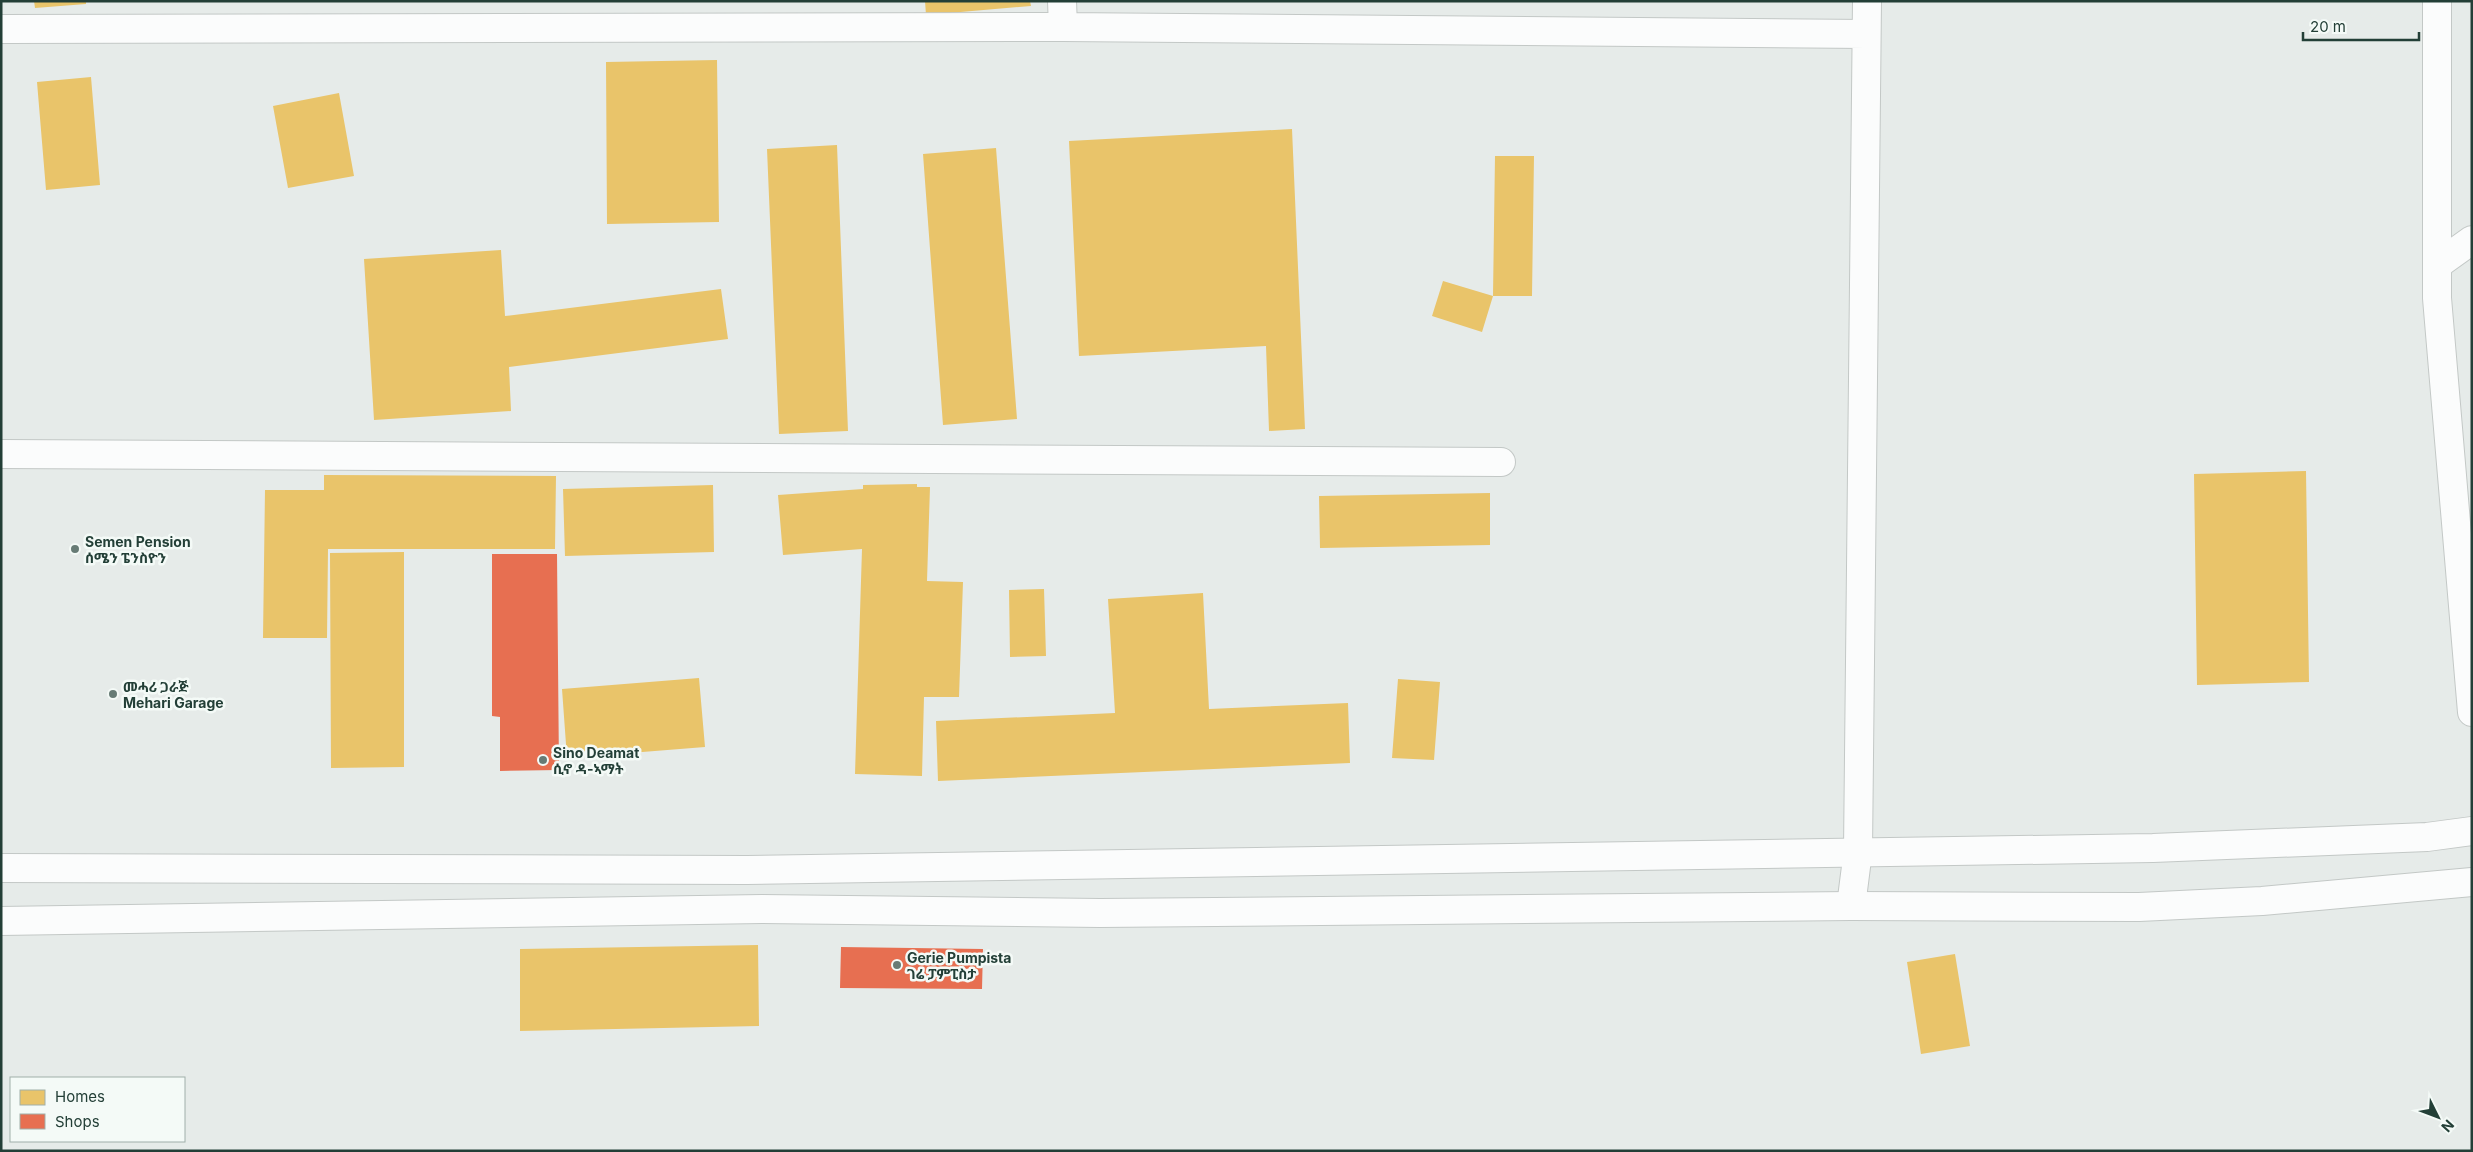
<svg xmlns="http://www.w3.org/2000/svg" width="2473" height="1152" viewBox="0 0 2473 1152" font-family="Inter,'Noto Sans Ethiopic',sans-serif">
<rect width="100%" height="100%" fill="#e6ebe9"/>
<path fill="#e9c46a" d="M34,1H86V4L35,8Z
M925,1H1030L1031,6L926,15Z
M717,60L719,222L607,224L606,62Z
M91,77L100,185L46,190L37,82Z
M339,93L354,176L288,188L273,106Z
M1292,129L1305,429L1269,431L1266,346L1079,356L1069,141Z
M837,145L848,431L779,434L767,149Z
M996,148L1017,419L943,425L923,154Z
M1495,156H1534L1532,296H1493Z
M501,250L505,316L721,289L728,339L509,367L511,411L374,420L364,259Z
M1443,281L1493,296L1482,332L1432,316Z
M2306,471L2309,682L2197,685L2194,474Z
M324,475L556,476L555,549H328L327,638H263L265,490H324Z
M917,484V487H930L927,581L963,582L959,697H924L922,776L855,774L862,549L783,555L778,495L863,489V485Z
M713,485L714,552L565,556L563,489Z
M1490,493V545L1320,548L1319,496Z
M404,552V767L331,768L330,553Z
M1044,589L1046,656L1010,657L1009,590Z
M1203,593L1209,709L1348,703L1350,763L938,781L936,721L1115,713L1108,599Z
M699,678L705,747L567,758L562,689Z
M1398,679L1440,682L1434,760L1392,758Z
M758,945L759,1026L520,1031V949Z
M1955,954L1970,1046L1921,1054L1907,962Z"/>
<path fill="#e76f51" d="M492,554H557L559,770L500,771V717L492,716Z
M841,947L983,949L982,989L840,988Z"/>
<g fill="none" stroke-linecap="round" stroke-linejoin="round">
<defs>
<path id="minor" d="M1062,1L1063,27
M2437,1V298L2472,712
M1,29L1063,27L1866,34
M2437,265L2472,240
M1,454L1501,462
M1851,906L1858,851L1867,1"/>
<path id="tertiary" d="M1,868L747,870L2153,848L2427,837L2472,831
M1,921L762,909L1100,913L1851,906L2139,907L2262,901L2472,882"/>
</defs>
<use href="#minor" stroke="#c3c8c6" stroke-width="30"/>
<use href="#tertiary" stroke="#c3c8c6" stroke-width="30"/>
<use href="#minor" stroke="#fbfcfc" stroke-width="28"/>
<use href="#tertiary" stroke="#fbfcfc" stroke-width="28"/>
</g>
<g fill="#677b75" stroke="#f4faf7" stroke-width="2">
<circle cx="75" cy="549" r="5"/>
<circle cx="113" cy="694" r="5"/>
<circle cx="543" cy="760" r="5"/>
<circle cx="897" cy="965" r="5"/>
</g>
<g text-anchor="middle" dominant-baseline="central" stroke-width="5" stroke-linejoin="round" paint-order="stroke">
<g font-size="14" font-weight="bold" fill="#233f37" stroke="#f4faf7" text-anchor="start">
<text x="85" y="541">Semen Pension<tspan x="85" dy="16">ሰሜን ፔንስዮን</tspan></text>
<text x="123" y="686">መሓሪ ጋራጅ<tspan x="123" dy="16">Mehari Garage</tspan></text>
<text x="553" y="752">Sino Deamat<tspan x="553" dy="16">ሲኖ ዳ-ኣማት</tspan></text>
<text x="907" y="957">Gerie Pumpista<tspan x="907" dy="16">ገሬ ፓምፒስታ</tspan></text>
</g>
</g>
<rect width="2473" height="1152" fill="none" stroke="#233f37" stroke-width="5"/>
<rect x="10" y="1077" width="175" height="65" fill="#f4faf7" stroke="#a0afaa"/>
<rect x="20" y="1090" width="25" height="15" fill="#e9c46a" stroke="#a0afaa"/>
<text x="55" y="1102" font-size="15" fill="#233f37">Homes</text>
<rect x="20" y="1114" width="25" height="15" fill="#e76f51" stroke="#a0afaa"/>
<text x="55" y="1127" font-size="15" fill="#233f37">Shops</text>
<g transform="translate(2438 1117) rotate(132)" stroke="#f4faf7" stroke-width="4" paint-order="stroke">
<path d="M0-4L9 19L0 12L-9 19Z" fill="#233f37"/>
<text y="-8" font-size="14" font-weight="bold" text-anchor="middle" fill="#233f37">N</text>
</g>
<path d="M2303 32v8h116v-8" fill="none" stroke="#233f37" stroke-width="2.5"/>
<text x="2310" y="32" font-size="15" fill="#233f37" stroke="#f4faf7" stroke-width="4" paint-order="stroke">20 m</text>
</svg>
